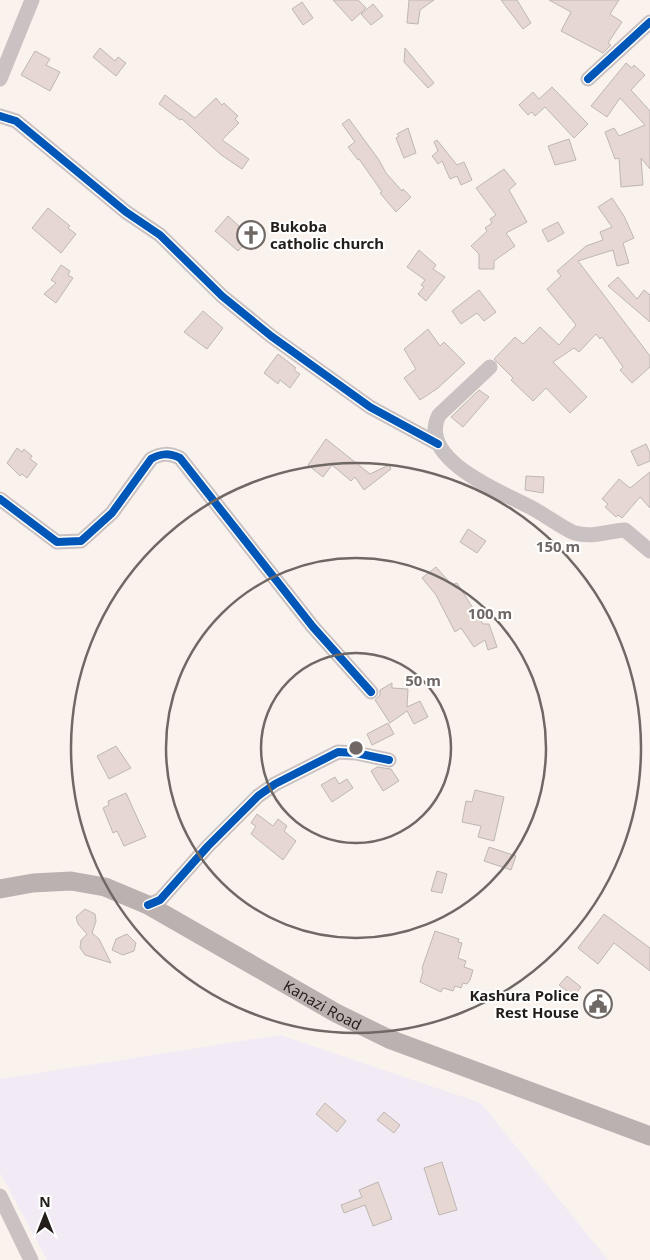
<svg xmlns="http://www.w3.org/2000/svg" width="650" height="1260" viewBox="0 0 650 1260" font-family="'Noto Sans',sans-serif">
<rect width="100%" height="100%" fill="#faf2ed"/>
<path fill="#f2ebf5" d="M280,1035L481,1103L608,1260H47L0,1173V1079Z"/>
<path fill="#e6d7d2" stroke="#beb7b3" d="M333,0H358L366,8L352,21Z
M409,0H434L420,10L418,24L407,23Z
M501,0H517L531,23L523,29Z
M549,0H619L610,14L622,22L608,43L611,45L603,53L561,31L571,12Z
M302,2L313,18L303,25L292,9Z
M373,4L383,16L371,25L361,14Z
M100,48L115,61L118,57L126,63L116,76L93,57Z
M405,48L434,83L428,88L404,62Z
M35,51L50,59L46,65L60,72L50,91L21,75Z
M626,63L632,68L634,65L645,75L631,90L650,111V169L641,158L643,185L621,187L619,158L615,159L605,132L614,128L619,136L645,125L620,98L607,117L591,106Z
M552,87L588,124L574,138L545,107L535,116L532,112L528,115L519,105L533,92L539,99Z
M165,95L195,118L216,98L222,105L224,103L238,116L235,119L239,123L222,140L249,159L242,169L220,154L182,119L180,120L159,104Z
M349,119L379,160L386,173L402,191L403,189L411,197L396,212L380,193L382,192L359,159L358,160L348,147L355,142L342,124Z
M408,128L416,153L404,158L396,138L399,136L397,134Z
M569,139L576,160L555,165L548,146Z
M437,140L457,165L464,162L472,180L461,185L457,176L450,179L442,161L438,164L432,156L438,151L434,142Z
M504,169L516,184L509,190L527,222L506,233L515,246L494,261V269H479V254L471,246L487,231L485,228L492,223L490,219L496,215L476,188Z
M612,198L624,216L634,238L623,243L629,263L617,266L613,250L578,261L650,356V367L632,383L620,370L623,367L602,337L600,339L596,334L579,352L574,348L553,362L587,397L570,413L546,388L533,401L511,380L513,378L494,359L515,337L523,344L540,327L559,345L576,325L547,289L561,276L557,271L586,246L603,240L600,232L612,227L598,207Z
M48,208L70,226L68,228L76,234L61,253L32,228Z
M228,216L251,237L238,251L215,231Z
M558,222L564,233L548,242L542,230Z
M419,250L436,265L433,269L445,277L426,301L418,294L424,287L421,285L425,280L407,267Z
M61,265L70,271L68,275L73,278L56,303L44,294L56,283L51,280Z
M618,277L637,299L644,290L650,295V322L608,286Z
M479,290L496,312L484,321L477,313L461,324L452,311Z
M203,311L223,328L207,349L184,332Z
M428,329L440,346L444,342L465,363L438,388L420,400L404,378L416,369L404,349Z
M278,354L296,368L294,370L300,374L290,388L280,380L278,384L264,373Z
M479,390L489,397L463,427L451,417Z
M326,439L370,474L389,465L391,469L364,490L355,477L351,481L332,465L323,477L308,465Z
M646,444L650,453V461L638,466L631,451Z
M17,448L22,452L24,449L32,456L30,459L37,464L27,478L22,474L20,476L7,463Z
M650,472V508L640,497L622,518L618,515L616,517L605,507L608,504L602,499L619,479L630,488Z
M526,476L544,477L543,493L525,490Z
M468,529L486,541L477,553L460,542Z
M436,567L452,585L457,583L483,624H489L497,647L488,650L485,640L474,647L461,628L455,632L436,595L422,578Z
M392,683V688L408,689L407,707L420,701L428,717L414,724L407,711L390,723L375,700L380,695V690Z
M388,723L394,734L372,745L367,734Z
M116,746L131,768L109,779L97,756Z
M377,767L391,769L399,781L383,791L371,771Z
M335,777L339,784L347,779L353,788L332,802L321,785Z
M475,790L504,797L494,841L478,837L481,826L462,822L466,801L472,802Z
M126,793L146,837L124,846L117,831L113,833L103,808L109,805L108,801Z
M257,814L273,826L278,819L287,826L284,831L296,841L283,860L251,834L256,826L251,823Z
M489,847L516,856L511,870L484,861Z
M437,871L447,874L442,893L431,891Z
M85,909L95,914L96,921L92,933L99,939L111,963L85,955L80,948L81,940L87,934L78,924L76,917Z
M604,914L650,948V971L614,943L598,964L578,948Z
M435,931L459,939L458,942L462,943L458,958L466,961L464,967L473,970L470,980L467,984L463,983L461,988L455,986L453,991L443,988L441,992L420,982L423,971L422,968Z
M127,934L136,943L134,951L123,955L112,950L116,939Z
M567,976L581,987L574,996L559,985Z
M325,1103L346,1121L337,1132L316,1114Z
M384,1112L400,1125L394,1133L377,1120Z
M442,1162L457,1210L439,1215L424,1168Z
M378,1182L392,1219L373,1226L365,1205L344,1213L341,1205L362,1197L359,1190Z"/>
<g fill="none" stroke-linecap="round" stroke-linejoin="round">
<path stroke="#cac2c2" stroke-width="15" d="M0,79L32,0
M588,79L650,22
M0,116L16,121L126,212L160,235L222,296L271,336L370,407L438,444
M490,367L439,415C416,460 504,493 532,508C542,513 567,531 575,533C592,538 608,531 625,530L650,551
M0,499L57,542L81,541L112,513L151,459C161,453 169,453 180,458L313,627L371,692
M148,905L160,900L208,846L258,796L275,784L338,752L356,753L389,760
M0,1196L31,1260"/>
<path stroke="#bcb1b1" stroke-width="19" id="s1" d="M0,889L33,883L71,881L105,887L148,905L336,1013L389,1039L650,1136"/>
<defs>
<path id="cycleway" d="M588,79L650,22
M0,116L16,121L126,212L160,235L222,296L271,336L370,407L438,444
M0,499L57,542L81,541L112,513L151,459C161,453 169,453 180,458L313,627L371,692
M148,905L160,900L208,846L258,796L275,784L338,752L356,753L389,760"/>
</defs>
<use href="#cycleway" stroke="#fff" stroke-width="11"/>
<use href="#cycleway" stroke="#0057b8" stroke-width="8"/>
</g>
<g fill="none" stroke="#6f6864" stroke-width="2.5">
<circle cx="356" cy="748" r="95"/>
<circle cx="356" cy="748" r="190"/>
<circle cx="356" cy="748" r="285"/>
</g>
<defs>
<symbol id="church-ring" viewBox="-11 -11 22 22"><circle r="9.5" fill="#fff" stroke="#6f6864" stroke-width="1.5"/><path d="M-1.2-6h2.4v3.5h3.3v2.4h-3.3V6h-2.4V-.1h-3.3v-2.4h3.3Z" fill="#6f6864"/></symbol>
<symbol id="civic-ring" viewBox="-11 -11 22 22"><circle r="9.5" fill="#fff" stroke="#6f6864" stroke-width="1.5"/><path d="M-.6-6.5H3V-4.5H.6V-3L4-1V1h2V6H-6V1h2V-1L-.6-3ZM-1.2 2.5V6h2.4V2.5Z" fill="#6f6864"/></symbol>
</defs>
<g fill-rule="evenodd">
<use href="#church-ring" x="235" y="219" width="32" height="32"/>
<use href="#civic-ring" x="582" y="988" width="32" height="32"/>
</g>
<g text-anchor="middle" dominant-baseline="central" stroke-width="4" stroke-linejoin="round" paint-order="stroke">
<g font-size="15" font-weight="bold" fill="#241e1a" stroke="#fff" text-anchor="start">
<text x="270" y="226">Bukoba<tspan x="270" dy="17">catholic church</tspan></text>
<text x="579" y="995" text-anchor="end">Kashura Police<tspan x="579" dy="17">Rest House</tspan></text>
</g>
<g font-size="15" fill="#241e1a" stroke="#fff">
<text stroke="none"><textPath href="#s1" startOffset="354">Kanazi Road</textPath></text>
</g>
</g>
<circle cx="356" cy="748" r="8" fill="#6f6864" stroke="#fff" stroke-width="2.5"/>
<g font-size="15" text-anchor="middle" font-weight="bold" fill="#6f6864" stroke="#fff" stroke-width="4" stroke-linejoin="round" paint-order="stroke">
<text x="558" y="552">150 m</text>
<text x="490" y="619">100 m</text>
<text x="423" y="686">50 m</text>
</g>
<g transform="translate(45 1215)" stroke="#ffffff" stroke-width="4" paint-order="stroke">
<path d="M0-4L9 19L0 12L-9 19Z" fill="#241e1a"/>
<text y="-8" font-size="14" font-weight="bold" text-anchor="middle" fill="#241e1a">N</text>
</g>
</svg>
